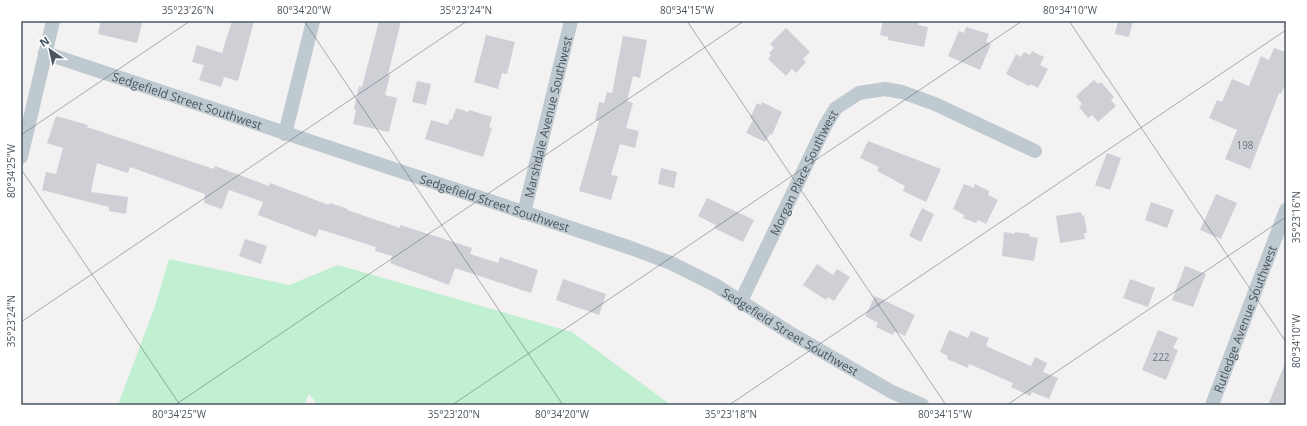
<svg xmlns="http://www.w3.org/2000/svg" width="1307" height="426" viewBox="0 0 1307 426" font-family="'Open Sans',sans-serif">
<rect width="100%" height="100%" fill="#f3f1f1"/>
<path fill="#c0f0d1" d="M169,259L289,285L338,265L572,332L671,405H318L309,394L304,405H118L155,306Z"/>
<path fill="#ced0d6" d="M101,21H132L142,23L137,43L98,34Z
M232,21H254L238,81L224,77L221,87L199,80L204,65L192,62L197,45L222,53Z
M379,21H401L388,75H390L385,95L397,98L389,132L353,124L356,110L354,109L359,86L362,87Z
M883,21H919L918,25L928,27L924,47L888,40V37L880,35Z
M1118,21H1133L1129,37L1115,34Z
M966,27L989,34L986,42L991,44L980,70L948,56L959,31L964,33Z
M786,28L810,52L803,59L806,62L796,73L792,69L786,76L768,59L771,55L769,53L774,48L770,44Z
M486,35L515,42L507,74L502,73L498,89L474,82Z
M623,36L647,40L640,78L633,76L627,101L633,103L626,128L639,131L635,148L620,144L611,175L618,176L611,200L579,191L599,121L595,120L599,102L604,103L607,92L612,93Z
M1274,48L1286,52V82L1281,94L1279,93L1250,169L1225,159L1237,130L1209,118L1217,100L1222,102L1232,79L1249,86L1261,56L1269,60Z
M1032,51L1044,57L1040,65L1048,69L1038,88L1030,84L1029,86L1006,74L1016,54L1021,57L1024,52L1030,55Z
M1094,80L1098,84L1101,82L1114,97L1111,100L1116,106L1098,122L1092,115L1088,118L1079,107L1082,104L1076,96Z
M417,81L431,84L426,105L412,102Z
M762,102L782,112L772,135L770,134L765,142L746,133L753,120L750,118L757,103L761,105Z
M456,108L468,112L469,110L492,117L489,127L492,128L483,157L425,139L431,120L448,125L450,119L452,120Z
M56,116L88,125L87,127L214,169L215,166L269,186L270,183L329,205L330,203L348,209L347,210L400,228V225L438,237L472,248L470,254L498,263L500,257L538,270L531,293L455,268L449,285L390,263L392,256L375,251L376,247L319,229L316,237L258,215L263,202L229,190L222,209L204,203L205,194L130,167L128,173L97,163L91,192L128,197L126,214L109,211V207L42,190L46,172L56,174L63,148L47,143Z
M868,141L941,169L926,202L903,191L905,186L877,171L879,167L860,158Z
M1107,153L1121,158L1110,190L1095,185Z
M661,168L677,172L674,188L658,184Z
M964,184L974,188L975,184L989,191L988,195L998,200L986,224L978,220L976,223L963,218L964,215L953,209Z
M1216,194L1237,203L1221,239L1200,230Z
M707,198L754,220L743,242L714,228L716,225L698,216Z
M1151,202L1174,210L1167,228L1145,220Z
M922,208L934,214L921,242L909,236Z
M1081,212L1082,216L1084,215L1087,233H1084L1085,239L1060,243L1056,216Z
M1004,232L1015,234V232L1030,234L1029,236L1038,238L1034,261L1002,256Z
M245,239L267,246L261,264L239,256Z
M817,264L833,275L837,269L850,277L834,301L828,297L826,300L803,285Z
M1185,266L1206,274L1193,307L1172,300Z
M563,279L606,294L599,315L556,300Z
M1130,279L1155,288L1148,307L1123,298Z
M875,296L915,315L905,336L895,331L893,335L876,327L878,323L865,316Z
M949,330L968,338L971,331L989,338L986,346L1031,366L1035,357L1047,363L1043,372L1058,378L1049,399L1032,392L1030,396L1011,387L1013,383L969,364L968,368L947,359L948,356L940,352Z
M1158,330L1178,338L1173,348L1178,350L1166,380L1142,370Z
M1286,361V405H1268Z"/>
<g fill="none" stroke-linecap="round" stroke-linejoin="round">
<g stroke="#bfc9d0" stroke-width="14">
<path id="s1" d="M45,53L631,248L671,263L715,285L790,333L892,392L922,405"/>
<path d="M285,134L313,21"/>
<path d="M21,157L53,21"/>
<path id="s2" d="M524,213L571,21"/>
<path id="s3" d="M741,301L825,126L836,108L859,93L885,89L902,92L935,104L1035,151"/>
<path id="s4" d="M1212,405L1286,210"/>
</g>
</g>
<path fill="none" stroke="#49555f" stroke-width="1" stroke-opacity="0.45" d="M304,21L563,405M687,21L946,405M1069,21L1286,342M21,135L190,21M21,169L180,405M21,322L467,21M175,405L744,21M452,405L1022,21M729,405L1286,30M1007,405L1286,217M1284,405L1286,404"/>
<g text-anchor="middle" dominant-baseline="central" stroke-width="3.5" stroke-linejoin="round" paint-order="stroke">
<g font-size="10" fill="#6a747d">
<text x="1245" y="145">198</text>
<text x="1161" y="357">222</text>
</g>
<g font-size="12" fill="#49555f" stroke="#fff">
<text stroke="none"><textPath href="#s1" startOffset="150">Sedgefield Street Southwest</textPath></text>
<text stroke="none"><textPath href="#s2" startOffset="99">Marshdale Avenue Southwest</textPath></text>
<text stroke="none"><textPath href="#s3" startOffset="143">Morgan Place Southwest</textPath></text>
<text stroke="none"><textPath href="#s1" startOffset="474">Sedgefield Street Southwest</textPath></text>
<text stroke="none"><textPath href="#s4" startOffset="92">Rutledge Avenue Southwest</textPath></text>
<text stroke="none"><textPath href="#s1" startOffset="798">Sedgefield Street Southwest</textPath></text>
</g>
</g>
<rect width="1307" height="426" fill="none" stroke="#ffffff" stroke-width="44"/>
<g transform="translate(50 50) rotate(326)" stroke="#ffffff" stroke-width="3" paint-order="stroke">
<path d="M0-3L7 15L0 10L-7 15Z" fill="#49555f"/>
<text y="-6" font-size="11" font-weight="bold" text-anchor="middle" fill="#49555f">N</text>
</g>
<rect x="22" y="22" width="1263" height="382" fill="none" stroke="#49555f" stroke-width="1.5"/>
<g font-size="10" text-anchor="middle" fill="#49555f">
<text x="188" y="14">35°23'26"N</text>
<text x="304" y="14">80°34'20"W</text>
<text x="466" y="14">35°23'24"N</text>
<text x="687" y="14">80°34'15"W</text>
<text x="1070" y="14">80°34'10"W</text>
<text transform="translate(11 171) rotate(-90)" y="4">80°34'25"W</text>
<text transform="translate(1296 217) rotate(-90)" y="4">35°23'16"N</text>
<text transform="translate(11 321) rotate(-90)" y="4">35°23'24"N</text>
<text transform="translate(1296 341) rotate(-90)" y="4">80°34'10"W</text>
<text x="179" y="418">80°34'25"W</text>
<text x="454" y="418">35°23'20"N</text>
<text x="562" y="418">80°34'20"W</text>
<text x="731" y="418">35°23'18"N</text>
<text x="945" y="418">80°34'15"W</text>
</g>
</svg>
